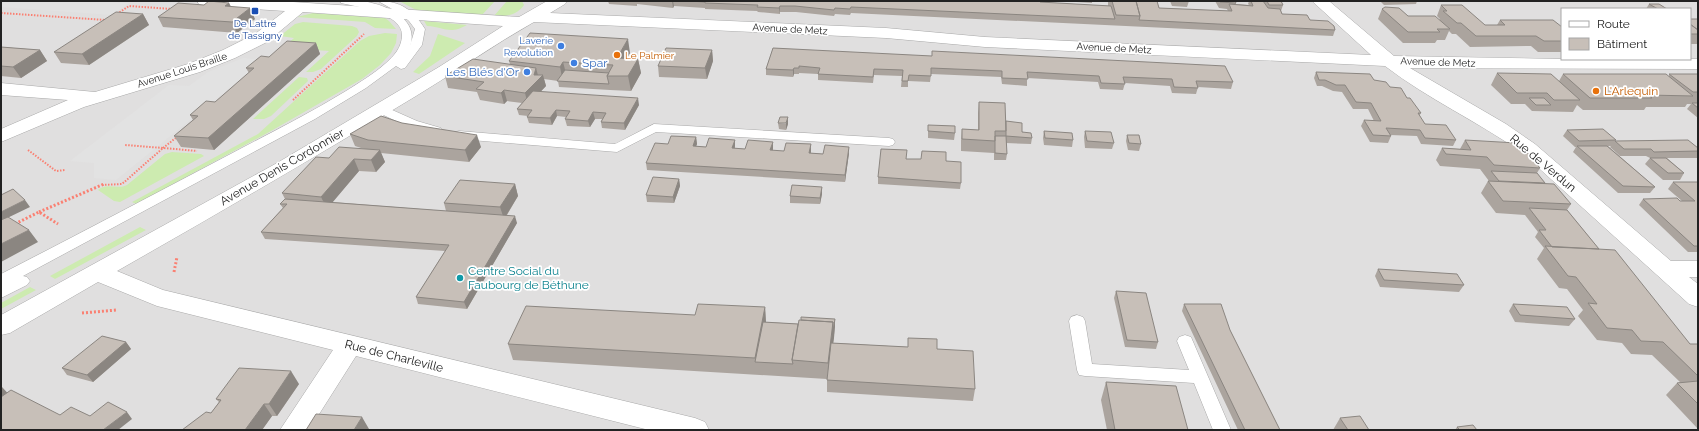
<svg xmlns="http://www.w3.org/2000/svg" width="1699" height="431" viewBox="0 0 1699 431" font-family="Raleway,sans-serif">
<rect width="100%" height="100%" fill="#f2efe9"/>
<path fill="#e0dfdf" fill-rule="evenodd" d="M1,1H1698V430H1ZM1562,9H1690V59H1562Z"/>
<path fill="#cdebb0" d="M399,1H495L481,16L420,12Z
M507,1H522L524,5C518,15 504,17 493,17Z
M313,13L385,18L389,21L396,29L375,28L365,22L297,17Z
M424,21L467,25C449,35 445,27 427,26Z
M303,22L352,26L357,28L359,32L357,36L321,69L313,72H306L329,51L285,48L286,45L294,38L280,36L295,24Z
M385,33L397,34L396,43L391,53L380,65L362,79L271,131L136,204L132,202L258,134L360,41L369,36Z
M438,34L465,43L419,74L413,72L430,56Z
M299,77L307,78L308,81L271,116L264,119H253Z
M172,152L201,154L204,156L120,202L114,201L98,190C106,182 118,190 127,185L165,154Z
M140,227L146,230L55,279L50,276Z
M30,287L36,290L1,309V303Z"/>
<path fill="#e2e2e2" d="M1,1H96L129,3L112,15L1,7Z
M243,58L264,60L116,180L94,178V163L70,161L169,85L189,86L208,72Z"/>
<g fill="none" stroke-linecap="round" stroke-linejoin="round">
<defs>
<path id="service" d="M340,1C347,1 355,0 362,1C384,4 420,18 410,46L415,29L409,21L401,14L378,1C401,1 413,10 425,29L422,45L405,68L401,69L396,66L366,88L315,119L23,276L27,277L30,281L27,285L1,298V274C81,233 160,191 240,149C276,130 312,112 346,91C360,82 374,74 386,63C394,56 402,47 402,35C402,13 357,7 341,3Z
M381,105L417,121L441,128L443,131L441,134L437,135L409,127L377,112L375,109L377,106Z
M654,124L889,138L893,139L895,142L893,145L889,146L656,132L617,152L459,139L455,138L453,135L455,132L459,131L615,144Z
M1077,315L1083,317L1085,321L1092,364L1189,370L1177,341L1179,337L1185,335L1191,337L1231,430H1213L1194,383L1085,376L1079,375L1077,370L1069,321L1071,317Z"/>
<path id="minor" d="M197,1H278L519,17L547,1H567L565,4L550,13L886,28L985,37L1371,55L1312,1H1329L1394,56L1562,59H1698V69L1410,68L1506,124L1535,144L1671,261H1698V277H1689L1698,284V307L1689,304L1521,152C1477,121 1428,99 1385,66L985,47L886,38L534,22C493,45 456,72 416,96C317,156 217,214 117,271L163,290L695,418L705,422L709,430H649L356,356L309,430H280L333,350L157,306L98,282L10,333L1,335V315L277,163L439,67L503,26L303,12L267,42L235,58L200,72L84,107L1,142V129L68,100L1,95V83L95,92L188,64L223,50L255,34L285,11L205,6L199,4Z"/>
</defs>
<use href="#service" stroke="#a9a9a9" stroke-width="1"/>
<use href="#minor" stroke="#a9a9a9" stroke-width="1"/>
<path stroke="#fa8072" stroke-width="2" stroke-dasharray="1.5 1.5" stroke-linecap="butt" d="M1,13L106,20
M117,14L129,6L172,9
M293,100L364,34
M163,148L177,137
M164,148L197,151
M28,150L56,171L65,170
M102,185L122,184L163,148L125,145"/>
<path stroke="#fa8072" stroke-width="3" stroke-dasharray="2 2" stroke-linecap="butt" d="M39,212L104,184
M15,224L39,212L58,224
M174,272L177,257
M82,313L117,310"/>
<use href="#service" fill="#fff" fill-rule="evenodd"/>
<use href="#minor" fill="#fff" fill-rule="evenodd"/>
</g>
<path fill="#aba49e" d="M608,1H1040V2L1108,6V1H1157L1159,8L1228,11L1227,9L1219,8L1215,1H1235L1236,3V4L1249,5L1248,4L1249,1H1281L1283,5L1281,11L1282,14L1310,20L1335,30L1333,36L851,13L850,15L835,14L834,16L796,12H780V14L758,12L757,11L705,9V8L674,6L673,8L637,4V6L609,4Z
M1075,1H1092V3L1076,2Z
M1170,1H1189L1187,7L1172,6Z
M1380,1H1417L1416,4L1384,5Z
M229,3L231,7L255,19L237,33L163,27L158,17L204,5Z
M1649,4L1667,9H1646Z
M1441,5L1485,25H1497L1500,20L1562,27V52H1538L1531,46L1470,47L1456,34H1452L1449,31L1445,40H1437L1435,43H1403L1378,19L1382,9L1408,16L1439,20L1440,19L1437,16Z
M143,14L149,25L89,65L61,63L54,52Z
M1690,19H1698V44H1690Z
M316,43L320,54L214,150L181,147L174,136L193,120L190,115L215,102L249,73L246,68L269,57Z
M1,47L40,50L47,61L21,78L1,76Z
M773,48L1233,82L1231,89L1198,87L1196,94L1172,93L1170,86L1125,83L1123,90L1100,89L1098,82L1027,78V86L1002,84L1001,77L931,74L930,82L908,81V87H901L902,76L874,75L873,83L818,80V74L799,73V74H794L793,77L766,75V69Z
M712,50L713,61L707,79L659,77L658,66Z
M630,53L627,58L638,59L641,73L631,91L610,90L559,87L558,81L544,79L546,86L540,92L639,105L625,130L602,128L601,122L602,119H595L590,127L567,126L565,119L566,117L557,116L552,125L529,123L527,117L528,116L519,115L517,109L522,103L507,101L504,104L480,100L477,92L448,88L445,76L510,64L509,61Z
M1316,72L1374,80L1390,87L1407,98L1421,113L1419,116L1425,124L1456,140L1453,146L1421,144L1417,136L1390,135L1391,136L1388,143L1370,142L1361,126L1364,120L1374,121L1368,109H1353L1342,92L1333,91L1322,86H1317L1314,78Z
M1497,73L1559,81L1563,74L1669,76V74H1698V118L1687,109L1691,104H1687L1685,107H1646L1644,110H1583L1577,105L1573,112L1532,111L1525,104H1511L1491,85Z
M979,102L1006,121L1032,138L1031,144L1006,143L1007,154L1006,160H994V153L961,151V140L962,129L978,130V113Z
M402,123L481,147L469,162L381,153L385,162L376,172L359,171L332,202L446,211L444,203L515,184L518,196L507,215L517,223L467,309L418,304L416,297L445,251L265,239L261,232L283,208L280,204L285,199L282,193L329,158L364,149L355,146L350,134Z
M778,123L788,124L786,130L779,129Z
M928,125L955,133L954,140L928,138Z
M1567,130L1616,140L1615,141L1698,148V157L1697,158H1667L1684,173L1680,180H1663L1645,164L1650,158L1646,156H1620L1610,147L1611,146H1608L1655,187L1650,193H1618L1573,152L1576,147H1575L1563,136Z
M1044,131L1073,140L1072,147L1044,145L1043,138Z
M1085,131L1114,143L1112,149L1085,148L1084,137Z
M1127,135L1141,144L1139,151L1128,150L1126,141Z
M696,137L697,144L696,146L706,147L735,140V148L745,149H773V151H784L811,144V153L823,154L849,153L845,182L647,170L646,163L668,144Z
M1465,140L1525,153L1540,168L1537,173L1545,183L1571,204L1567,210L1599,249L1690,344H1698V429L1666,395L1677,383L1680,382L1652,355L1631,354L1622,343L1597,340L1578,316L1583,310L1567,289L1559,288L1537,259L1544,248L1535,237L1538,232L1525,215L1496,213L1481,193L1488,181H1489L1480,169L1440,166L1436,160L1442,148L1460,149Z
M907,159L946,161L961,183L960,189L878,184V177Z
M679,179L680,186L674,203L647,202L646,195Z
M1673,182H1698V252H1688L1639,205L1643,199L1682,201L1668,189Z
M822,187V194L820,204L790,203V196Z
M1378,269L1464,285L1459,292L1380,287L1375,276Z
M1116,291L1158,342L1156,349L1125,347L1114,298Z
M1184,304L1230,330L1280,430H1238L1182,311Z
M1513,304L1575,319L1569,326L1515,322L1509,311Z
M765,307L766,322L835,326L833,343L908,347V338L937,349L975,389L973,401L827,392V379L513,360L508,344L695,315Z
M126,342L131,349L93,382L67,375L62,368Z
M1106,382L1188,430H1107L1101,400Z
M299,384L277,416H272L262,430H182L211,413L219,402L216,399Z
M1340,418L1369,430H1333Z
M1457,427L1477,430H1455Z"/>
<path fill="#8b8681" d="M672,1H673L674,6L673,8Z
M229,3L234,13L225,6Z
M780,6V14L779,8Z
M250,8L255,19L237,33L232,22Z
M143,14L149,25L89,65L82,54Z
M628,39L630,53L620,72L617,58Z
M316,43L320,54L214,150L208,138Z
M40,50L47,61L21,78L13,67Z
M712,50L713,61L707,79L705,68Z
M638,59L641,73L631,91L628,76Z
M563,62L567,77L563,82L560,67Z
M536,68L539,79L543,75L546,86L528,105L525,93L534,75Z
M794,68V74L793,77V70Z
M504,90L507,101L504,104L501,93Z
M638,98L639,105L625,130L624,123Z
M556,110L557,116L552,125L550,118Z
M593,112L595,119L590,127L588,121Z
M788,117V124L786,130V123Z
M477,135L481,147L469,162L465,150Z
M696,137L697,144L694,152L693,146Z
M735,140V146L733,155L732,148Z
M773,142V149L771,157L770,150Z
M811,144V151L810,159L809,153Z
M849,147V153L845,182V175Z
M380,150L385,162L376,172L371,160Z
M354,159L359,171L327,209L321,197Z
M679,179L680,186L674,203L673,197Z
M515,184L518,196L504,219L500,207Z
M822,187V194L820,204V198Z
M25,200L30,207L1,221V212Z
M515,216L517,223L467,309L464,302Z
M29,230L38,242L1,262V244Z
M765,307L766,323L755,362V358Z
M835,319V326L834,338L828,379V363L833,322Z
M126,342L131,349L93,382L87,375Z
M291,371L299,384L277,416L269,404Z
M2,387L14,400L1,409V388Z
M264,404L272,416L262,430H245Z
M127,412L132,419L118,430H103Z
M362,417L369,429L368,430H354Z"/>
<path fill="#c7bfb8" stroke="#8b8681" d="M209,1L229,3L225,6L250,8L232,22L158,17L178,3L204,5Z
M689,1H1040V2L1111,6L1115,19L851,7L850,9L835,8L834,10L795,6H780L779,8L757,7L758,5L705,3V2Z
M1112,1H1136L1140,16L1116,15Z
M1136,1H1157L1159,8L1232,11L1229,4L1253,6L1251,1H1263L1268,8L1280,9L1282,14L1307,15L1310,20L1328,21L1334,26L1335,30L1139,20L1140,16Z
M1220,1H1235L1236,3L1220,2Z
M1267,1H1281L1283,5H1269Z
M1649,4H1659L1667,9H1658Z
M1441,5H1462L1485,25H1505L1500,20H1553L1562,27V41H1544L1536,36H1476L1461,23H1457L1443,11H1447Z
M1385,7L1399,8L1408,16H1435L1450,29H1437L1440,32H1408L1382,9Z
M116,12L143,14L82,54L54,52Z
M1690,19H1698V30L1690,24Z
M1690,24L1698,30V34H1690Z
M530,33L628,39L617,58L638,59L628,76H607L613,65L563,62L560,67L509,61Z
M287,41L316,43L208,138L174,136L198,116L190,115L206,101L215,102L254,68H246L261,56L269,57Z
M1,47L40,50L13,67L1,66Z
M666,48L712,50L705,68L658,66Z
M773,48L932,56V51L1225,66L1233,82L1196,81L1198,88L1174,87L1172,79L1123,77L1125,84L1101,83L1099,76L1027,72L1028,79L1002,78V71L931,68V76L909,75L908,81H902L903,70L874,69L873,77L818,74L820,68L799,66V68H794L793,70L766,69Z
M473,59L536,68L534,75H543L525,93L504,90L501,93L476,89L484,82L445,76Z
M565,70L609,73L607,76L609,84L557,81Z
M1316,72L1370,74L1374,80L1386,82L1390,87L1401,88L1407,98H1410L1421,113H1418L1425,124L1446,125L1456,140L1425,138L1420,130L1386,128L1391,136L1373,135L1364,120L1381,121L1371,103L1356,102L1345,85H1336L1325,80H1319Z
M1497,73L1551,74L1580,100H1554L1547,93H1517Z
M1563,74H1666L1693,96L1648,95L1652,98H1590Z
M1669,74H1698V92H1693Z
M533,91L638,98L624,123L601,122L606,113L593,112L588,121L565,119L570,111L556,110L550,118L527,117L532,110L517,109Z
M1529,98H1544L1551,105H1536Z
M979,102L1005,103L1006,131H995V141L962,139V129L979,130Z
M1692,103H1698V108Z
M381,116L402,123L477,135L465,150L368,140L350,134Z
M780,117H788L786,123H778Z
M1006,121L1022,123V132L1031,133L1032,138L1006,136L1007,154L995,153V136H1006Z
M928,125L955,126V133L928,131Z
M1603,129L1616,140L1579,141L1567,130Z
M1044,131L1072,133L1073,140L1045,138Z
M1085,131L1111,132L1114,143L1087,141Z
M1127,135H1139L1141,144L1129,143Z
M671,136L696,137L693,146L706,147L709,138L735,140L732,148L745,149L748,140L773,142L770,150L784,151L786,143L811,144L809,153L823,154L825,145L849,147L845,175L646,163L655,143L668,144Z
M1465,140L1517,143L1525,153H1528L1540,168L1494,165L1487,157L1446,154L1442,148L1471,150Z
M1688,140L1698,148V151L1654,152L1651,149H1624L1615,141Z
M1577,146H1607L1655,187L1623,186Z
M339,147L380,150L371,160L354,159L321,197L282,193L316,157L329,158Z
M881,149L907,150L906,159H921L922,151L946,152V161L961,162V183L878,177Z
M1650,158H1666L1684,173H1668Z
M1491,171L1537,173L1545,183L1499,181Z
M653,177L679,179L673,197L646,195Z
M460,180L515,184L500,207L444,203Z
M1488,181L1554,184L1571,204L1503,201Z
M1673,182H1698V246H1694L1643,199L1677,198L1680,201H1695Z
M792,185L822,187L820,198L790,196Z
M13,189L25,200L1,212V195Z
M285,199L515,216L464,302L416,297L449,245L261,232L287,204H280Z
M1529,208L1567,210L1599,249L1552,247L1539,230H1546Z
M8,217L29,230L1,244V220Z
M1545,246L1615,250L1690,344H1698V376L1663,342L1641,341L1632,330L1607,328L1588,303L1597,304L1576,277L1568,276Z
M1378,269L1457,274L1464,285L1384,280Z
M1116,291L1146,293L1158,342L1127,340Z
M698,304L765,307L755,358L508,344L526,306L695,315Z
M1184,304H1221L1230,330L1280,430H1245Z
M1513,304L1567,307L1575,319L1520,315Z
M801,317L835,319L833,331V322L801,320Z
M799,320L833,322L828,363L792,360Z
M763,322L798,324L792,360L793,364L755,362Z
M102,336L126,342L87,375L62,368Z
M908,338L937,339V349L973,351L975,389L827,380L831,343L908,347Z
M239,368L291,371L269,404H264L245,430H182L206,412L211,413L221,400L216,399Z
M1698,381V404L1677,383Z
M1106,382L1176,386L1188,430H1115Z
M11,390L60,415L71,407L90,416L108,402L127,412L103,430H1V397Z
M316,414L362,417L354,430H306Z
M1360,416L1369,430H1348L1340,418Z
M1473,425L1477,430H1460L1457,427Z"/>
<rect fill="#1a4fb4" stroke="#fff" stroke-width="1.5" x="251" y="7" width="8" height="8" rx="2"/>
<g fill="#3f7fe0" stroke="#fff" stroke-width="1.5">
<circle cx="561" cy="46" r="4"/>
<circle cx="574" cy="63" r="4"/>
<circle cx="527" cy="72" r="4"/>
</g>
<g fill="#e8710a" stroke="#fff" stroke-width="1.5">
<circle cx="617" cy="55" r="4"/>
<circle cx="1596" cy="91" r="4"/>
</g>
<circle fill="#0f9aa8" stroke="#fff" stroke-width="1.5" cx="460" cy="278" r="4"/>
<g text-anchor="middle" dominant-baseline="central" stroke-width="3.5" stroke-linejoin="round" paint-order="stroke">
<g font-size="10" fill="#164399" stroke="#fff">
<text x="255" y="23">De Lattre<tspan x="255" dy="12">de Tassigny</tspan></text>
</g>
<g font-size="10" fill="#222" stroke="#fff">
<text transform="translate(790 29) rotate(3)">Avenue de Metz</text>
<text transform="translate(1114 48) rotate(3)">Avenue de Metz</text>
<text transform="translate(1438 62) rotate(2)">Avenue de Metz</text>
<text transform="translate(182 70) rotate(-18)">Avenue Louis Braille</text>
</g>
<g font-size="10" fill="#366cbe" stroke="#fff" text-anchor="end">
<text x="553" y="40">Laverie<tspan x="553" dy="12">Revolution</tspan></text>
</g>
<g font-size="10" fill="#c56008" stroke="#fff" text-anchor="start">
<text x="625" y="55">Le Palmier</text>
</g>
<g font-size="12" fill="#366cbe" stroke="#fff" text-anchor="start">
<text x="582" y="63">Spar</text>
<text x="519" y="72" text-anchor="end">Les Blés d'Or</text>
</g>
<g font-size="12" fill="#c56008" stroke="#fff" text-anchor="start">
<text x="1604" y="91">L'Arlequin</text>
</g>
<g font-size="12" fill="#222" stroke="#fff">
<text transform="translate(1543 163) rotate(40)">Rue de Verdun</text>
<text transform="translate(282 167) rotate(-30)">Avenue Denis Cordonnier</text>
<text transform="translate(394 356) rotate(14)">Rue de Charleville</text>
</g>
<g font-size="12" fill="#0d838f" stroke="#fff" text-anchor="start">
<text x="468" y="271">Centre Social du<tspan x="468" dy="14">Faubourg de Béthune</tspan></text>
</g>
</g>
<rect width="1699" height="431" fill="none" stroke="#222222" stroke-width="4"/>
<rect x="1561" y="8" width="130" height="52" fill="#ffffff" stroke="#a7a7a7"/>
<rect x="1569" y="21" width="20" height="6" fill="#ffffff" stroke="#a7a7a7"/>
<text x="1597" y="28" font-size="12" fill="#222222">Route</text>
<rect x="1569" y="38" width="20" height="12" fill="#c7bfb8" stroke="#a7a7a7"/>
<text x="1597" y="48" font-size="12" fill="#222222">Bâtiment</text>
</svg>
